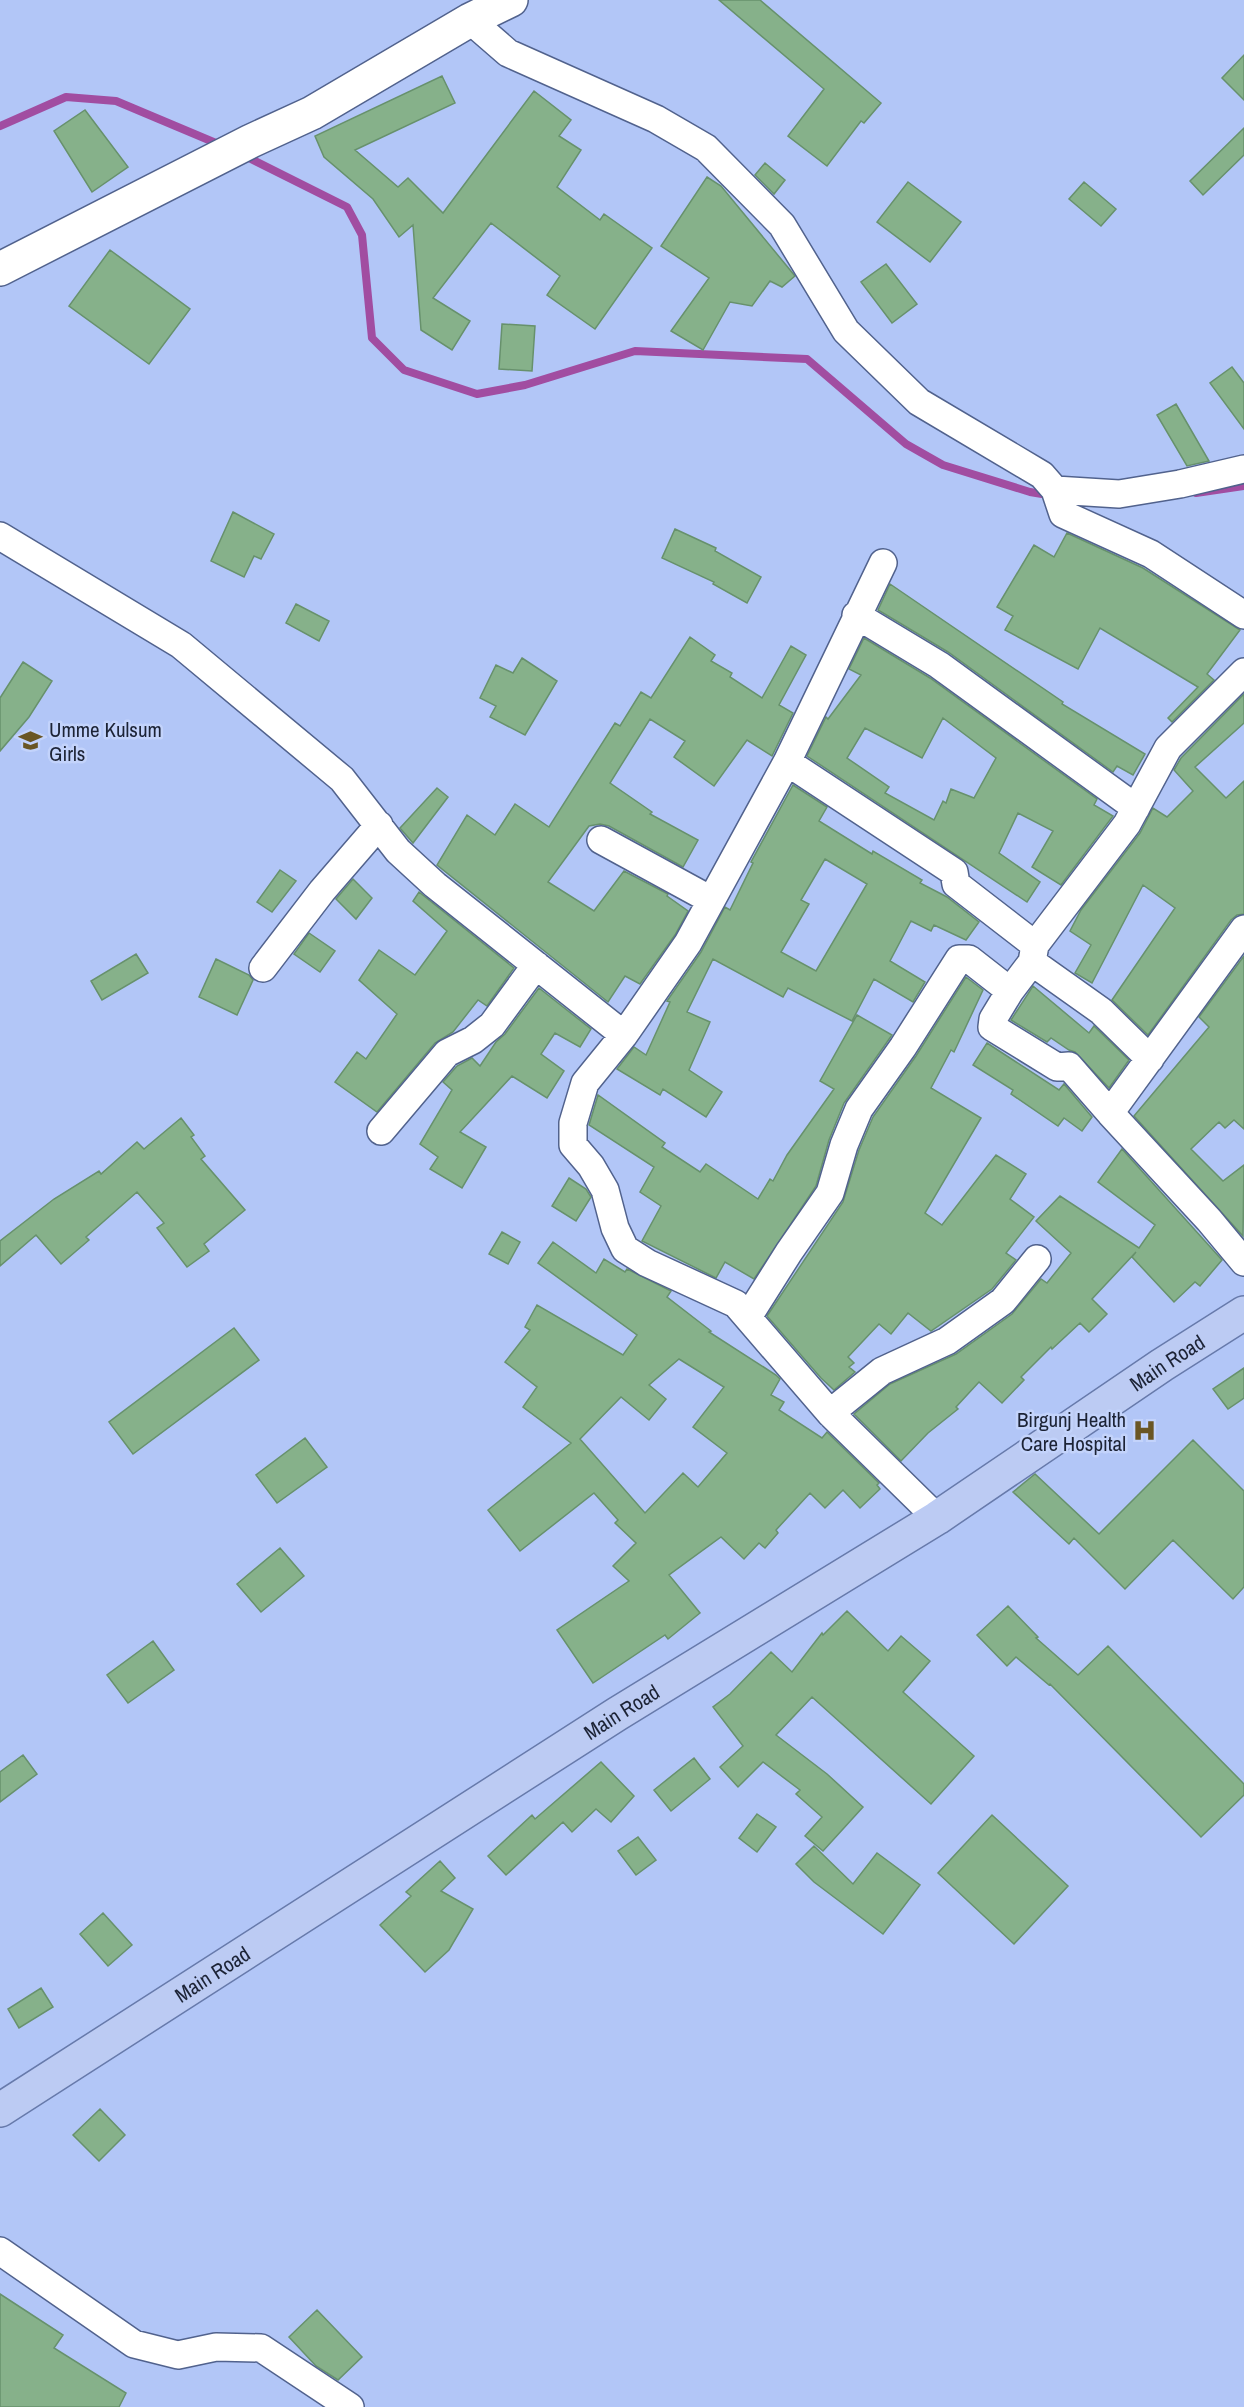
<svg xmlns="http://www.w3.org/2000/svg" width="1244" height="2407" viewBox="0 0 1244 2407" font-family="'Archivo Narrow',sans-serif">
<rect width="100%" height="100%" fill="#b2c6f7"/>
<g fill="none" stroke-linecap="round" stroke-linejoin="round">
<path stroke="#a14da1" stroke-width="8" d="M0,126L66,97L116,101L223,146
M245,156L347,207L362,235L372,338L404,370L477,394L525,385L635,351L807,359L906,444L943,465L1030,492L1048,495
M1196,493L1244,486"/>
</g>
<path fill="#86b18a" stroke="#67916c" stroke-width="1.5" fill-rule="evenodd" d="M719,0H760L881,103L864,123L861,121L827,166L788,136L824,89Z
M1244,55V100L1222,78Z
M442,76L455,103L355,150L398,187L408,178L443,213L534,91L571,120L559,136L581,150L557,187L600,220L604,214L652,248L595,329L547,295L560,276L491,223L433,298L470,321L452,350L421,330L413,225L399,237L373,199L324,157L315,136Z
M85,110L128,167L92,192L54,131Z
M1244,128V155L1203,195L1190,181Z
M765,163L785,180L774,194L755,175Z
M707,177L721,186L795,276L782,287L770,281L752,306L730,302L703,350L671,331L709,278L661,246Z
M908,182L961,222L930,262L877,222Z
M1084,182L1116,209L1101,226L1069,199Z
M110,250L190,309L149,364L69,306Z
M886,264L917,304L892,323L861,282Z
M502,324L535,326L532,371L499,369Z
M1232,367L1244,383V429L1210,383Z
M1176,404L1209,461L1187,466L1157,415Z
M233,512L274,534L261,559L254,556L244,577L211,561Z
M675,529L716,548L715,551L761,577L747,603L713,584L714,582L662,558Z
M1067,533L1143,568L1240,630L1207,674L1214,680L1172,722L1168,718L1198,687L1100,628L1078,669L1005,630L1013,616L997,607L1034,545L1054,557Z
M890,584L1063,702L1062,704L1145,754L1133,775L1117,766L1113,772L948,652L878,610Z
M296,604L329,621L319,641L286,623Z
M690,637L715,655L711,661L732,673L730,677L762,698L791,646L806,655L779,705L793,713L772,756L747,740L714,786L674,757L685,741L650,719L610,783L652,812L650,814L698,840L683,867L609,826L600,824L589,826L548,882L594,911L624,871L668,894L667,896L688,911L675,935L640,984L625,976L608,1002L437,865L467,815L495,835L515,804L549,827L615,723L620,726L641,692L651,698Z
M864,638L930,678L1097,799L1094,805L1113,816L1061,885L1032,867L1053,831L1018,813L999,853L1040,882L1027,902L807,756L826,717L828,719L861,675L849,669ZM943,718L996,758L974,798L951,789L946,803L943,801L934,820L885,793L889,787L847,758L865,728L922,758Z
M522,658L557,681L525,735L490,717L496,706L480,698L496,665L513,673Z
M23,662L52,681L29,717L0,751V698Z
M1244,694V723L1195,767L1226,798L1244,781V914L1237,915L1231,920L1148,1035L1112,1000L1175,908L1143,885L1092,983L1075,973L1091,945L1070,931L1081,910L1140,833L1153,808L1167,817L1193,791L1174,770L1181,758Z
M793,785L827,807L819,821L872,854L873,851L922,880L920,883L947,897L979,922L966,940L934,925L931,931L911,921L890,961L925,982L913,1002L874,979L852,1021L788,988L783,997L713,959L687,1012L710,1022L689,1070L722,1092L706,1117L663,1089L660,1095L617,1069L634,1047L646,1055L670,1002L667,1001L701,952L725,907L730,910L753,863L751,862ZM825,859L867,884L816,971L781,952L809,904L801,900Z
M437,788L448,797L413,843L400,828Z
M280,870L296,881L272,912L257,902Z
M353,879L372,898L356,919L336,899Z
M419,892L514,968L487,1006L478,1000L453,1032L435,1043L377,1112L335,1082L357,1052L366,1059L397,1014L359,980L379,950L415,975L447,931L413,901Z
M309,933L335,951L320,972L294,954Z
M136,954L148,973L102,1000L91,981Z
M1244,956V1129L1234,1120L1225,1128L1219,1122L1191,1149L1223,1181L1244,1165L1243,1236L1134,1116L1209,1027L1199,1017Z
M216,959L249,975L253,980L237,1015L199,997Z
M966,977L983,990L954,1052L951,1050L931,1088L981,1118L925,1213L942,1225L996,1155L1026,1174L1010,1199L1034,1217L1006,1253L1016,1260L992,1289L931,1331L908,1313L891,1334L879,1324L848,1357L854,1363L849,1367L855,1372L834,1390L821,1378L767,1316L843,1202L859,1150L873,1117L916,1056Z
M1033,986L1089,1033L1094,1026L1129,1060L1109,1088L1075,1052L1069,1050L1051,1038L1047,1042L1011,1020Z
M539,988L591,1029L580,1047L555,1033L541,1054L564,1071L547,1098L512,1076L460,1132L486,1147L462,1188L430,1169L438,1157L420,1144L452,1090L443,1082L457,1066L472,1058L480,1066L496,1042L505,1034Z
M857,1015L892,1035L844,1103L829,1140L816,1186L754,1279L725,1262L716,1278L642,1241L661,1206L640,1192L654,1167L589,1125L598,1095L665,1143L662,1147L700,1172L706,1164L758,1199L770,1179L773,1181L787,1155L834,1089L820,1081Z
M987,1043L1059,1090L1064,1084L1092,1117L1082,1131L1064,1118L1058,1126L1011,1094L1013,1090L973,1065Z
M181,1118L194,1135L191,1137L205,1156L201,1159L245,1210L204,1244L209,1251L187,1267L157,1228L164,1223L137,1192L86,1237L89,1240L61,1264L36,1235L0,1266V1241L54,1199L99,1171L101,1174L137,1142L144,1149Z
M1122,1149L1222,1260L1200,1286L1195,1282L1174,1302L1132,1257L1136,1252L1092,1299L1107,1314L1089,1332L1080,1323L1052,1349L1051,1347L1021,1377L1024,1380L1002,1403L979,1382L956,1407L958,1409L928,1433L901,1461L854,1414L890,1384L956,1354L1012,1314L1041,1279L1047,1283L1071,1253L1036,1221L1060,1196L1139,1248L1155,1225L1098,1182Z
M569,1178L586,1189L591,1197L576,1221L552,1206Z
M502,1232L520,1242L508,1264L489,1254Z
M553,1242L596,1273L604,1259L625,1272L627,1269L671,1291L667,1297L711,1331L709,1332L776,1375L780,1379L771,1395L784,1402L779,1410L822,1438L827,1432L879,1483L877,1485L880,1489L860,1508L843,1490L825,1508L810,1493L776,1530L778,1533L765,1548L759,1543L744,1559L721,1537L669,1575L700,1613L668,1639L665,1635L593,1683L557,1630L629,1581L613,1566L636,1543L615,1523L618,1520L594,1493L520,1551L488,1510L571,1443L523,1407L537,1387L505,1362L530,1330L525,1327L537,1305L623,1355L637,1335L538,1263ZM679,1359L724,1387L693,1427L727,1453L698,1487L683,1473L645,1513L580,1439L621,1397L649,1420L666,1399L649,1385Z
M234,1328L259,1360L133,1454L109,1422Z
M1244,1368V1398L1228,1409L1213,1389Z
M305,1438L327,1467L277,1503L256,1475Z
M1193,1440L1244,1491V1587L1233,1599L1173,1540L1125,1589L1074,1538L1069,1544L1013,1492L1035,1474L1099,1534Z
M280,1548L304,1576L261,1612L237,1584Z
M1008,1606L1038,1637L1036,1638L1078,1675L1108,1646L1244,1784V1795L1201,1837L1050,1684L1049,1685L1016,1657L1007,1666L977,1635Z
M847,1611L888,1651L901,1636L930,1661L903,1692L974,1756L931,1804L812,1697L776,1735L827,1774L863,1807L823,1851L805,1836L822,1817L796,1794L800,1790L763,1762L738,1787L720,1767L743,1746L713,1707L730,1694L771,1652L792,1672L822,1633L823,1635Z
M153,1641L174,1670L128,1703L107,1675Z
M23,1755L37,1774L0,1802V1772Z
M694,1758L710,1779L671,1811L654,1790Z
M601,1762L634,1796L611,1822L596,1809L572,1832L563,1822L506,1875L488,1856L532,1815L535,1819Z
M757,1814L776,1827L757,1852L739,1838Z
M992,1815L1068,1886L1014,1944L938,1873Z
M638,1837L656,1860L636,1875L618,1851Z
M814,1846L853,1884L877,1853L920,1885L883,1934L814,1882L796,1864Z
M440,1861L455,1878L441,1891L473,1909L449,1950L425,1972L380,1925L411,1896L406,1892Z
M103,1913L132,1945L108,1966L80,1934Z
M41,1988L53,2007L19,2028L8,2009Z
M100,2109L125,2135L99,2161L73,2135Z
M0,2294L63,2335L54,2348L126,2393L119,2407H0Z
M317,2310L362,2357L338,2380L316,2366L289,2337Z"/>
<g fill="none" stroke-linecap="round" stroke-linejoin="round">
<defs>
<path id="minor" d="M470,20L508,53L656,119L706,148L782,225L846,331L919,402L1042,475L1055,490L1063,514L1151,554L1244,615
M1055,490L1119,494L1180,484L1244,469
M0,536L181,645L342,779L398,851L435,885L624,1035
M883,563L787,762L688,943L624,1035L585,1083L573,1123V1145L591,1166L605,1190L615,1228L625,1249L647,1263L736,1304L830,1413L937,1518
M856,615L939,665L1136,808
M787,762L954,872L956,884L1035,945
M601,840L711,900
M1032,962L1101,1011L1150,1059
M263,968L322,891L379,825
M1010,991L993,1019L992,1027L1057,1067L1069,1066L1110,1113L1209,1220L1244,1262
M1110,1113L1244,929
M381,1131L447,1053L473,1040L492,1025L536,965
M748,1317L789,1252L830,1193L844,1145L859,1109L903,1047L959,959H969L1010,991L1032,962L1035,945L1127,824L1168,748L1244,672
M830,1413L882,1371L947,1341L1003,1301L1037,1259
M0,2251L134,2344L178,2355L216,2347L261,2348L350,2407"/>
<path id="tertiary" d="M0,269L251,141L312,113L470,20L511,0"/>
<g id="primary">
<path id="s1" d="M0,2110L617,1714L937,1518L1162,1365L1244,1313"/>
</g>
</defs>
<use href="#minor" stroke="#51628d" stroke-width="30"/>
<use href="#tertiary" stroke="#51628d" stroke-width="36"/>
<use href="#primary" stroke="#677aab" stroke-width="36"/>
<use href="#minor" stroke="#fff" stroke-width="27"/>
<use href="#tertiary" stroke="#fff" stroke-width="33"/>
<use href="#primary" stroke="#bccbf3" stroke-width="33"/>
</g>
<defs>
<symbol id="school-bare" viewBox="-9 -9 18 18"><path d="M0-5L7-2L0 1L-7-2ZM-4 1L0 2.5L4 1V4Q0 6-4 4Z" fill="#6a5624" stroke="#c3d3fb" stroke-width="2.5" paint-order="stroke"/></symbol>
<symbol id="hospital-bare" viewBox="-9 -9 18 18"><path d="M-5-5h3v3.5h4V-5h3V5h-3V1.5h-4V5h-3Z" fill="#6a5624" stroke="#c3d3fb" stroke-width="2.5" paint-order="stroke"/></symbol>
</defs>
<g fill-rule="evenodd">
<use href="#school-bare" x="14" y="724" width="33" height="33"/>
<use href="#hospital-bare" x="1128" y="1414" width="33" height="33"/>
</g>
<g text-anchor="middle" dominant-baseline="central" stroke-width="5" stroke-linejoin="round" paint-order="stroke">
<g font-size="21" fill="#1c2335" stroke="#c3d3fb" text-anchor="start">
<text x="49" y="729">Umme Kulsum<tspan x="49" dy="24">Girls</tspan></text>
<text x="1126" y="1419" text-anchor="end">Birgunj Health<tspan x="1126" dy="24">Care Hospital</tspan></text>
</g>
<g font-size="21" fill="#1c2335" stroke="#c3d3fb">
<text stroke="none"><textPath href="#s1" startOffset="1386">Main Road</textPath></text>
<text stroke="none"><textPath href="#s1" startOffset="738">Main Road</textPath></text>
<text stroke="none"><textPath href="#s1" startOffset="252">Main Road</textPath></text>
</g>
</g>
</svg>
